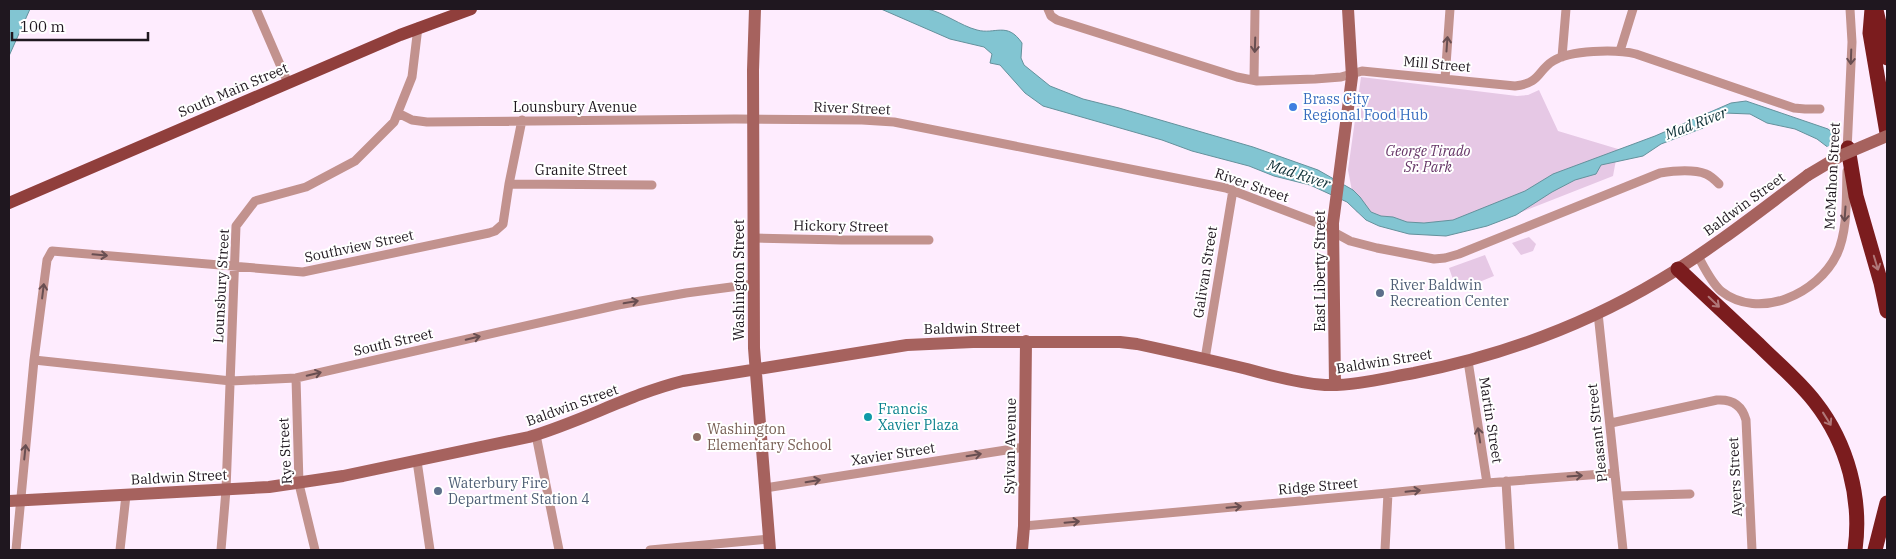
<svg xmlns="http://www.w3.org/2000/svg" width="1896" height="559" viewBox="0 0 1896 559" font-family="'IBM Plex Serif',serif">
<rect width="100%" height="100%" fill="#feecfe"/>
<path fill="#e6c8e5" d="M1361,77L1517,96L1528,95L1539,90L1558,131L1618,149L1613,176L1491,224H1391L1356,212L1348,170Z
M1529,237L1536,244L1533,251L1521,255L1512,243Z
M1485,255L1494,276L1457,291L1449,268Z"/>
<path fill="#82c5d2" stroke="#64919c" d="M9,9H30L9,56Z
M881,9C896,9 913,6 927,9C943,12 961,26 977,30C995,35 1007,21 1022,43L1021,58L1024,65L1050,86L1083,99L1119,108L1253,147L1318,170L1353,190L1360,197L1371,212L1381,216L1393,217L1407,222L1424,223L1453,220L1525,191L1553,174L1655,136L1731,103L1746,101L1828,129L1838,137V155L1817,139L1795,129L1767,123L1750,114L1724,113L1714,118L1703,128L1661,144L1643,156L1601,165L1596,174L1575,180L1552,192L1516,215L1487,226L1446,236L1409,234L1379,226L1366,220L1347,202L1310,185L1274,176L1249,166L1192,151L1162,140L1043,106L1025,93L1000,65L990,63L992,54L984,47L950,39Z"/>
<path fill="#feecfe" d="M1841,140L1840,156L1836,157L1825,148Z"/>
<g fill="none" stroke-linecap="round" stroke-linejoin="round">
<path stroke="#c2928e" stroke-width="9" d="M256,9L288,83
M1048,9L1051,16L1057,20L1237,77L1257,81L1315,79L1341,77L1362,71L1515,86C1541,83 1537,71 1553,61C1570,50 1616,49 1636,54L1794,108L1805,109H1820
M1620,51L1633,9
M1562,57L1566,9
M1445,79L1450,9
M1254,80L1255,9
M398,113L412,120L427,122L735,119L862,120L894,122L1226,188L1315,222L1350,241L1377,248L1434,259L1445,258L1459,254L1660,173C1673,171 1693,169 1706,174C1711,176 1715,180 1719,184
M1847,151L1852,42L1850,9
M509,184L652,185
M754,238L842,240H929
M1698,256C1704,267 1711,282 1721,291C1759,321 1818,294 1837,254C1848,230 1846,198 1847,171
M1598,313L1623,550
M1205,359L1233,190
M34,360L231,381L296,378L618,305L686,293L754,284
M1468,361L1487,483
M296,378L299,484L315,550
M1611,423L1717,400C1732,399 1742,405 1746,420L1752,550
M536,435L559,550
M417,461L430,550
M1506,481L1510,550
M765,488L1025,447
M1618,496L1690,494
M1024,526L1388,493L1487,483L1615,473
M16,550L34,360L47,260L52,251L303,272L489,233L495,231L503,224L509,184L522,120
M120,550L126,495
M221,550L226,490L236,226L255,201L306,187L355,161L394,122L412,77L418,27
M650,550L769,539
M1385,550L1388,493"/>
<path stroke="#a6625e" stroke-width="12" d="M755,9L753,70L754,348L770,550
M1335,385L1333,223L1352,77L1348,9
M9,501L269,487L343,476L529,437C581,422 630,394 683,381L907,345L973,342H1120L1137,344C1174,352 1210,360 1247,369C1272,376 1298,383 1325,385C1354,386 1385,378 1414,373C1500,356 1585,325 1660,280C1712,249 1760,211 1808,175
M1022,550L1024,526L1026,341"/>
<path stroke="#903f3c" stroke-width="12" d="M9,203L400,35L471,9"/>
<path stroke="#7b1c1e" stroke-width="15" d="M1872,9L1870,33L1887,133
M1876,10L1887,58
M1848,148L1856,196L1881,283L1887,311
M1678,269C1705,294 1732,320 1759,345C1778,364 1799,381 1815,402C1848,444 1862,499 1855,550
M1875,550L1887,503"/>
<path stroke="#a6625e" stroke-width="12" d="M1808,175L1840,156L1887,136"/>
</g>
<defs><path id="oneway-shaft" d="M-6 0H5M1.5-3L5.5 0L1.5 3" fill="none" stroke-width="1.6" stroke-linecap="round" stroke-linejoin="round" transform="scale(1.25)"/></defs>
<g stroke="#684e51">
<use href="#oneway-shaft" transform="translate(1447 44) rotate(-86)"/>
<use href="#oneway-shaft" transform="translate(1255 45) rotate(92)"/>
<use href="#oneway-shaft" transform="translate(1851 57) rotate(92)"/>
<use href="#oneway-shaft" transform="translate(1845 214) rotate(94)"/>
<use href="#oneway-shaft" transform="translate(100 255) rotate(5)"/>
<use href="#oneway-shaft" transform="translate(43 291) rotate(-83)"/>
<use href="#oneway-shaft" transform="translate(631 302) rotate(-10)"/>
<use href="#oneway-shaft" transform="translate(473 338) rotate(-13)"/>
<use href="#oneway-shaft" transform="translate(314 374) rotate(-13)"/>
<use href="#oneway-shaft" transform="translate(1479 435) rotate(-99)"/>
<use href="#oneway-shaft" transform="translate(25 452) rotate(-84)"/>
<use href="#oneway-shaft" transform="translate(974 455) rotate(-9)"/>
<use href="#oneway-shaft" transform="translate(1575 476) rotate(-4)"/>
<use href="#oneway-shaft" transform="translate(813 481) rotate(-9)"/>
<use href="#oneway-shaft" transform="translate(1413 491) rotate(-6)"/>
<use href="#oneway-shaft" transform="translate(1234 507) rotate(-5)"/>
<use href="#oneway-shaft" transform="translate(1072 522) rotate(-5)"/>
</g>
<g stroke="#b07778">
<use href="#oneway-shaft" transform="translate(1876 263) rotate(73)"/>
<use href="#oneway-shaft" transform="translate(1714 302) rotate(44)"/>
<use href="#oneway-shaft" transform="translate(1827 419) rotate(58)"/>
</g>
<circle fill="#3f7fe0" stroke="#fff" stroke-width="2" cx="1293" cy="107" r="5"/>
<g fill="#5c6f8a" stroke="#fff" stroke-width="2">
<circle cx="1380" cy="293" r="5"/>
<circle cx="438" cy="491" r="5"/>
</g>
<circle fill="#0f9aa8" stroke="#fff" stroke-width="2" cx="868" cy="417" r="5"/>
<circle fill="#8d6e63" stroke="#fff" stroke-width="2" cx="697" cy="437" r="5"/>
<g text-anchor="middle" dominant-baseline="central" stroke-width="4" stroke-linejoin="round" paint-order="stroke">
<g font-size="14" fill="#1f171f" stroke="#fff">
<text transform="translate(1437 64) rotate(5)">Mill Street</text>
<text transform="translate(233 90) rotate(-23)">South Main Street</text>
<text x="575" y="107">Lounsbury Avenue</text>
<text transform="translate(852 108) rotate(2)">River Street</text>
<text x="581" y="170">Granite Street</text>
<text transform="translate(1832 176) rotate(-87)">McMahon Street</text>
<text transform="translate(1252 185) rotate(19)">River Street</text>
<text transform="translate(1744 204) rotate(-36)">Baldwin Street</text>
<text transform="translate(841 226) rotate(1)">Hickory Street</text>
<text transform="translate(359 246) rotate(-12)">Southview Street</text>
<text transform="translate(1320 271) rotate(-90)">East Liberty Street</text>
<text transform="translate(1205 272) rotate(-81)">Galivan Street</text>
<text transform="translate(739 280) rotate(-90)">Washington Street</text>
<text transform="translate(221 286) rotate(-87)">Lounsbury Street</text>
<text transform="translate(972 328) rotate(-1)">Baldwin Street</text>
<text transform="translate(393 342) rotate(-13)">South Street</text>
<text transform="translate(1384 361) rotate(-9)">Baldwin Street</text>
<text transform="translate(572 405) rotate(-20)">Baldwin Street</text>
<text transform="translate(1491 420) rotate(81)">Martin Street</text>
<text transform="translate(1597 433) rotate(-96)">Pleasant Street</text>
<text transform="translate(1010 446) rotate(-89)">Sylvan Avenue</text>
<text transform="translate(285 451) rotate(-93)">Rye Street</text>
<text transform="translate(893 454) rotate(-9)">Xavier Street</text>
<text transform="translate(179 477) rotate(-3)">Baldwin Street</text>
<text transform="translate(1735 477) rotate(-93)">Ayers Street</text>
<text transform="translate(1318 486) rotate(-5)">Ridge Street</text>
</g>
<g font-size="14" fill="#366cbe" stroke="#fff" text-anchor="start">
<text x="1303" y="99">Brass City<tspan x="1303" dy="16">Regional Food Hub</tspan></text>
</g>
<g font-size="14" font-style="italic" fill="#653466" stroke="#fff">
<text x="1428" y="151">George Tirado<tspan x="1428" dy="16">Sr. Park</tspan></text>
</g>
<g font-size="14" fill="#4e5e75" stroke="#fff" text-anchor="start">
<text x="1390" y="285">River Baldwin<tspan x="1390" dy="16">Recreation Center</tspan></text>
<text x="448" y="483">Waterbury Fire<tspan x="448" dy="16">Department Station 4</tspan></text>
</g>
<g font-size="14" fill="#0d838f" stroke="#fff" text-anchor="start">
<text x="878" y="409">Francis<tspan x="878" dy="16">Xavier Plaza</tspan></text>
</g>
<g font-size="14" fill="#785e54" stroke="#fff" text-anchor="start">
<text x="707" y="429">Washington<tspan x="707" dy="16">Elementary School</tspan></text>
</g>
<g font-size="15" font-style="italic" fill="#0e3037" stroke="#fff">
<text transform="translate(1696 123) rotate(-21)">Mad River</text>
<text transform="translate(1299 174) rotate(18)">Mad River</text>
</g>
</g>
<rect width="1896" height="559" fill="none" stroke="#1f171f" stroke-width="20"/>
<path d="M12 32v8h136v-8" fill="none" stroke="#1f171f" stroke-width="2.5"/>
<text x="20" y="32" font-size="15" fill="#1f171f" stroke="#ffffff" stroke-width="4" paint-order="stroke">100 m</text>
</svg>
